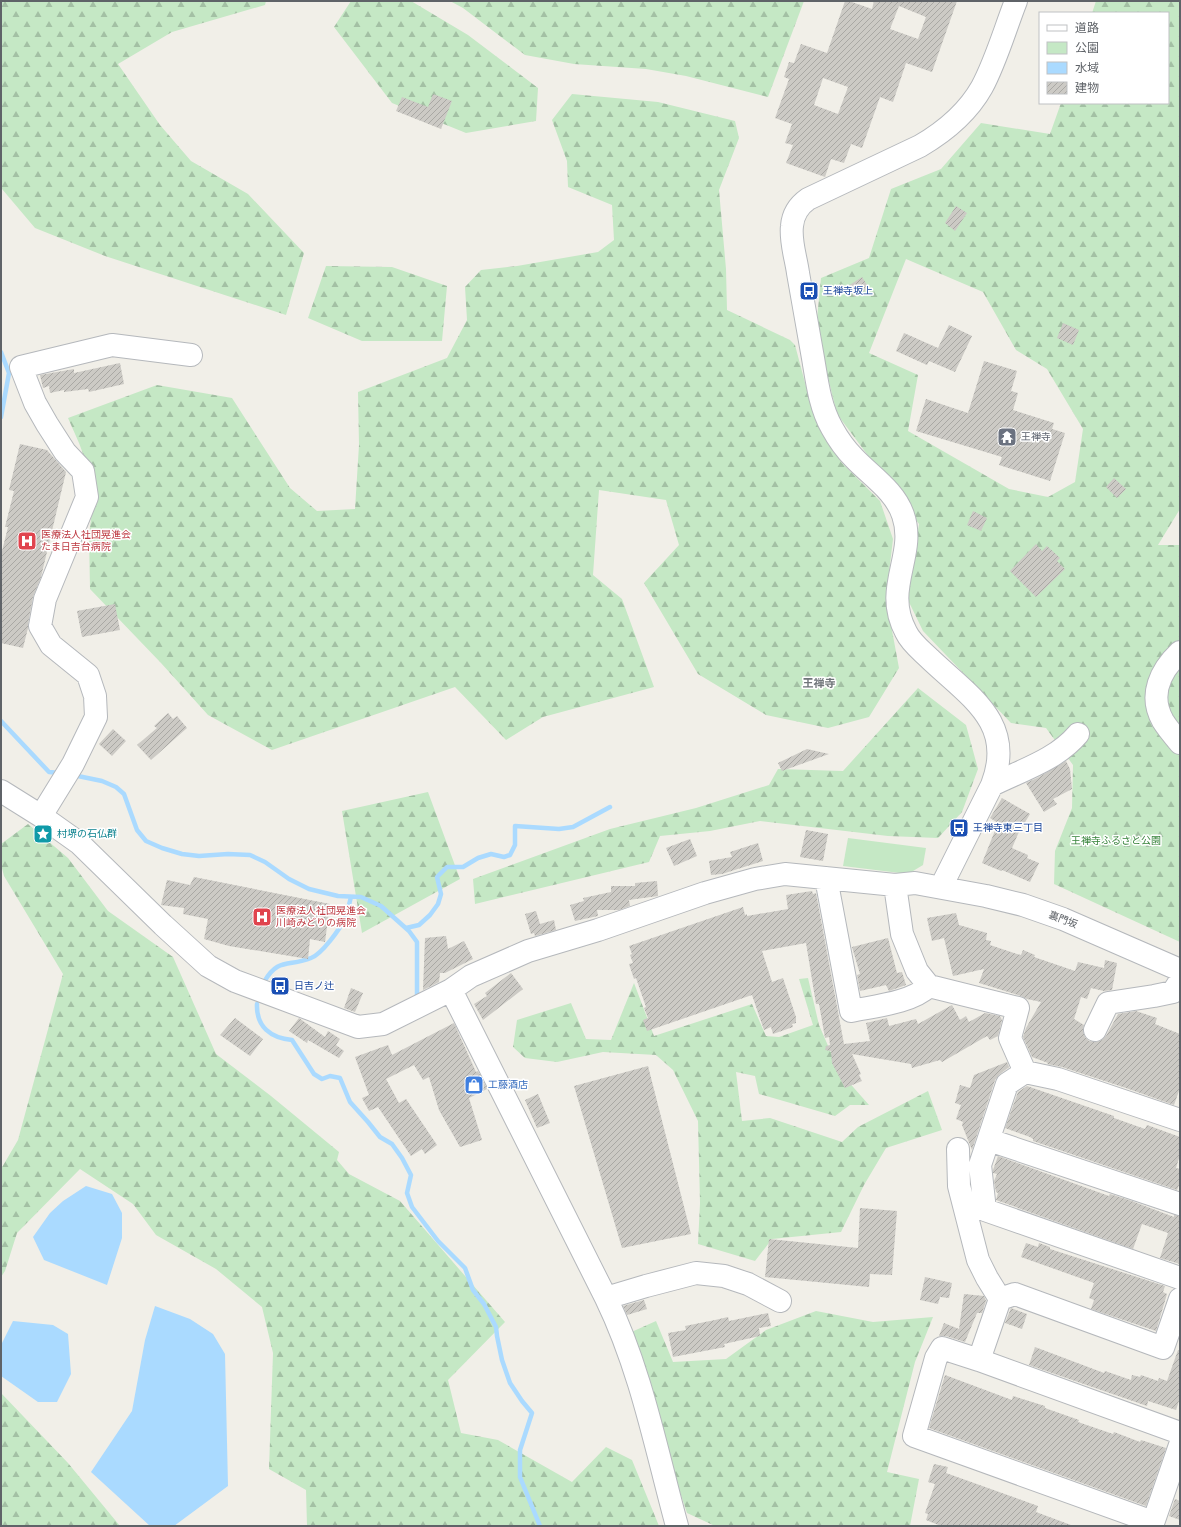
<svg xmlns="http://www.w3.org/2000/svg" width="1181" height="1527" viewBox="0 0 1181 1527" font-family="'Varela Round','Noto Sans JP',sans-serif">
<defs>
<pattern id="forest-firs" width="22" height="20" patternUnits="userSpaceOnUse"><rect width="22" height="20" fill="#c5e8c5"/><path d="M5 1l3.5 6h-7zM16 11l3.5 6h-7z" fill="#a3c0a4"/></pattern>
<pattern id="building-hatch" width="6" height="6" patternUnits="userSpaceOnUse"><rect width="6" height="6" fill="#cccac5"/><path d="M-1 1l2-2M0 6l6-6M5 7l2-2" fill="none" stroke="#a9a8a4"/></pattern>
</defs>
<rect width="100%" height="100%" fill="#f1efe8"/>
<path fill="#c5e8c5" d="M848,838L926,848L923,865L908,874L843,866Z"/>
<path fill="url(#forest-firs)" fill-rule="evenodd" d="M1,1H266L265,5L172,32L118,64L160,125L191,161L248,194L304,253L286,315L105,256L35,228L2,189L1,186Z
M351,1H411L468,35L538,88L536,121L466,133L392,103L334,27Z
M450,1H804L768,97L686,76L646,69L574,64L525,55L463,8Z
M1096,1H1180V509L1158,545H1180V942L1054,884L1055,851L1072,808L1073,765L1046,728L1011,723L923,631L907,598L919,524L837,414L816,329L821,278L869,258L891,189L941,169L981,123L1050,134L1061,103H1168V13H1092ZM906,259L983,292L1016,350L1047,369L1083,429L1075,482L1048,497L1009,489L908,431L918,375L869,353Z
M572,94L658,102L735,121L739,138L719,190L726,269L727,310L790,340L795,345L812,409L841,462L880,501L893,539L886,598L899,668L869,717L828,728L766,715L698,674L644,583L679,545L666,500L599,490L593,575L622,599L654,687L543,717L506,740L455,687L272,750L208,715L161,663L90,589L89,536L95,486L79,443L68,418L157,385L232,398L290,488L317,511L355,509L359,445L358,392L447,358L467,320L465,287L481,270L517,266L598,252L614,240L612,205L568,187L567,161L552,120Z
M326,266L392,267L447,286L442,341H362L308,318Z
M918,688L966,725L978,769L962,812L938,838L888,836L760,821L710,831L660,836L649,862L475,904L473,879L610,829L696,808L769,785L778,769L843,771Z
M428,792L460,879L362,933L342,811Z
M28,824L68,858L108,911L173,957L216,1054L271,1096L339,1152L337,1160L349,1174L400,1201L505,1322L448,1380L461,1433L498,1440L572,1482L606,1447L632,1460L659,1526H307L306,1490L269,1469L273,1353L262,1307L216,1269L156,1235L133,1204L80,1169L17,1233L5,1271L1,1277V1169L18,1140L63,974L4,876L1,864V844Z
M808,978L819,1025L839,1071L869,1105H850L835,1116L759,1094L755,1076L736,1072L742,1121L770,1118L842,1142L858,1127L928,1091L942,1130L886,1148L864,1185L841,1232L772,1239L755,1261L698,1244L700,1203L698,1121L673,1070L656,1055L603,1052L557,1062L525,1058L513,1047L517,1020L571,1003L586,1039L611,1040L634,983L654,1036L752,1004L766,1036L779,1037L813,1025L799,979Z
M816,1311L873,1322L933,1317L915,1362L887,1472L919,1479L910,1526H715L687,1513L627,1334L656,1321L673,1362L726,1359L766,1330Z
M1,1393L68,1463L120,1526H1Z"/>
<path fill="#aadaff" d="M86,1186L112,1194L122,1213V1238L107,1285L44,1260L33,1237L50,1213L63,1201Z
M155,1306L190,1319L213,1334L225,1354L228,1486L174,1526H150L91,1472L132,1411L145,1340Z
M13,1321L53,1325L68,1334L71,1374L57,1402H38L1,1376V1345Z"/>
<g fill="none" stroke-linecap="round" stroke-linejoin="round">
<path stroke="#aadaff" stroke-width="4.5" d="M1,352L9,373L1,417
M1,721L49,772L60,773
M73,775L102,781L116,787L124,794L137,830L146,841L162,848L182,854L199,856L228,854L250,855L265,862L289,879L309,889L338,896L361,897L381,906L409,931L417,942V996
M406,928L419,925L430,915L438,904L441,894L437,877L447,867H463L478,858L491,854L504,857L510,855L515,845V826L559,829L573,827L610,807
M264,982C278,957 289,967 311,958C322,954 340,929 345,918C348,911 349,904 351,897
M257,1004C256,1027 271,1038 292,1040L314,1074L322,1079L330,1076L340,1078L350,1102L368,1122L380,1137L392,1144L402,1158L411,1175L407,1193L412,1207L438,1241L465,1268L473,1290L484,1304L496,1327L497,1336L502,1360L510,1383L522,1401L532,1413L520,1450V1477L540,1526"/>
</g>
<path fill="url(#building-hatch)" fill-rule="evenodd" d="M845,1H849L872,9L874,1H957L932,72L906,63L893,102L880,97L862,148L851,144L844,163L831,159L825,177L786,163L793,145L785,143L792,124L775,118L789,79L784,77L789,62L794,63L801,44L827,53ZM899,6L926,17L918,39L890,29ZM823,78L848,87L838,114L814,105Z
M433,94L452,101L441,129L396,111L402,97L428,107Z
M956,206L967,213L955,231L945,223Z
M862,277L869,288L854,297L848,286Z
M1063,323L1079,330L1073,345L1057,338Z
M949,325L972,336L955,372L929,361L927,365L896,351L904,333L938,348Z
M984,361L1017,371L1011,391L1018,393L1013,410L1054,423L1052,429L1065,433L1050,481L999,465L1002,457L916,431L926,399L968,413Z
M120,363L124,384L89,392L88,389L64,392V390L50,393L49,386L43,388L40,375L74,369V373Z
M20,444L47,450L66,472L41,577L33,597L28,624V628L23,648L1,643V555L8,527H5L14,491L9,490Z
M1114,478L1126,489L1117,498L1106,487Z
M973,511L987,518L981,531L967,525Z
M1036,544L1042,551L1047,546L1060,558L1057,561L1065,569L1036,597L1010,571Z
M115,604L120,630L82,637L77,611Z
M168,713L173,719L177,716L187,728L151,760L137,745L157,728L154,726Z
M113,729L126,741L112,756L99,744Z
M807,749L829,754L782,771L778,763Z
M1066,761L1070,769L1072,789L1053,799L1057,804L1044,812L1026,783L1039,777Z
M1002,798L1030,814L1018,834L1012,848L1028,855L1027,858L1039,863L1030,882L1002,870L1001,871L982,863L998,823L990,818Z
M806,830L828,834L823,861L800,857Z
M690,839L697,856L674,866L666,848Z
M758,843L763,861L722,874L711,875L709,861L732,857L730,852Z
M194,877L330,904L325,942L310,939L308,959L229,946L204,939L208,919L183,914L184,908L161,905L167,880L190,885Z
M657,881L658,896L629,900L630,906L619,910H597L598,916L575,921L570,905L584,901L583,898L611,892V886H635V883Z
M812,891L813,894L816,893L844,1044L870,1041L866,1023L887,1018L889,1026L916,1019L918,1024L952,1005L960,1020L966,1016L969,1022L985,1013L1000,1016L1002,1020L998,1036L990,1040L987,1036L942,1062L940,1060L912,1068L911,1064L852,1054L861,1074L859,1075L862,1081L845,1088L832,1063L831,1051L825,1050L826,1046L830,1045L829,1037L825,1038L819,1004H816L806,943L762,951L772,982L783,978L796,1017V1023L792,1024L793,1027L773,1034L771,1027L764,1030L752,995L647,1031L643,1020L648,1018L644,1008L646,1007L636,978L634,979L629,964L633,963L630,955L632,954L629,946L743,907L745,915L747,914V916L788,909L786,895Z
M536,911L540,924L554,920L556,930L535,936L534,933L531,934L525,914Z
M956,913L959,925L987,933L986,940L991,941L990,945L1017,954L1021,955L1023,950L1035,955L1034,957L1075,971L1078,962L1104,968L1105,960L1117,963L1112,990L1104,991L1091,988L1087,999L1081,997L1074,1019L1084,1025L1083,1031L1085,1037L1089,1041L1096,1042L1102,1040L1106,1036L1118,1014L1136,1011L1157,1018L1155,1024L1180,1034V1088L1174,1105L1126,1088L1062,1067L1047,1064L1048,1063L1032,1057L1023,1037L1026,1028L1041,1002L1027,999L1021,996L979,983L984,969L953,976L944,938L932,941L927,918Z
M446,936L448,949L464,941L473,959L445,973H440L439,982L423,990L425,938Z
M888,938L897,973L902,972L906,985L889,991L886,985L860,991L857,975L860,974L852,947Z
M511,973L523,989L483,1020L474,1004L487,996L485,993Z
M351,988L363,993L355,1012L344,1008Z
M235,1018L263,1039L250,1056L220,1035Z
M299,1018L325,1037L328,1031L340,1039L336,1045L344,1051L339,1058L308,1040L307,1043L289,1031Z
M454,1023L476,1072L478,1071L487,1089L469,1098L482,1140L460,1147L439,1110L429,1077L423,1080L414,1065L386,1079L399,1103L406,1099L437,1145L425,1154L422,1149L411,1156L378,1107L369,1111L362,1098L369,1095L355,1057L388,1045L392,1055Z
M1007,1062L1009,1067L1000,1074L995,1080L972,1150L962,1125L963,1122L956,1119L961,1105L955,1103L960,1085L970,1088L974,1075Z
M648,1066L691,1234L622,1248L574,1086Z
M1027,1086L1114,1116V1118L1145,1129L1147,1125L1180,1137V1155L1176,1168L1180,1169V1183L1177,1190L1033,1141V1139L1030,1137L1005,1128L1018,1092Z
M538,1094L550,1123L537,1128L525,1100Z
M998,1156L1109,1196L1110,1194L1129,1200L1174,1217V1215L1180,1216V1264L1160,1258L1168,1233L1142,1224L1133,1249L996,1200L998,1193L996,1192L994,1181L997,1174L993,1173V1170Z
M860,1208L897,1211L892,1275L870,1274L869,1287L765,1277L769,1239L858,1248Z
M1026,1243L1038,1247L1039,1243L1050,1247V1249L1165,1286L1163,1292L1167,1294L1156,1331L1091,1309L1094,1300L1089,1298L1094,1283L1021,1257Z
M925,1277L952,1283L949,1298L940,1297L938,1304L920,1300Z
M964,1294L984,1296L986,1301L982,1313H977L965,1342L946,1336H939L944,1323L959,1329Z
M644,1300L647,1309L627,1315L623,1306Z
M1011,1308L1027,1314L1022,1329L1005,1323Z
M768,1313L771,1326L759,1328L760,1336L724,1344L725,1347L673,1357L668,1333L686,1330L685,1326L715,1320L728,1317L729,1321Z
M1035,1347L1104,1373L1105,1371L1131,1380L1132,1375L1140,1377L1141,1375L1158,1381L1159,1378L1167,1381L1178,1350H1180V1398L1176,1410L1148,1401L1147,1406L1029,1365Z
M945,1375L1012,1400L1013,1396L1045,1406V1408L1079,1420L1078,1422L1113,1434L1114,1432L1140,1442L1141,1440L1166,1448L1146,1506L929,1428Z
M934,1464L948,1467L946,1473L1038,1506L1036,1512L1071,1525V1526H941L926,1520L928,1514L925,1513L935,1484L928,1482Z
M1175,1499L1180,1501V1520L1169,1516Z"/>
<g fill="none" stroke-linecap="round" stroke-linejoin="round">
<defs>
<path id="minor" d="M1180,652C1161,670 1148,695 1163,721C1168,729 1174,736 1180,743
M992,785C1022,770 1056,760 1078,734
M1,791L41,816L79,843L163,925L208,966L235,981L358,1027L383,1024L451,990L471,976L528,951L598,930L705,893L755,879L785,874L895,885L915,883L986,896L1023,905L1063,919L1180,970
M41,816L73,764L96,717L95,696L88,675L51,645L40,626L45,599L87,497L83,471L65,452L47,424L35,403L21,367L112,345L191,355
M826,878L851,1011C875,1006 911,1003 929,986L917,971L902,934L895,885
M941,887L992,785C1016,723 970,697 930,659C922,651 911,643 906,632C882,588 917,555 903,515C895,491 871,476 854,458C845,449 838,439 832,428C820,407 817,382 813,358C808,330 803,301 798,273C796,258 790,241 792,226C793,214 798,206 808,199L920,146C944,132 968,112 982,87C996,61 1005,29 1016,1
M929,986L1018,1008L1010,1038L1025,1072
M451,990L606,1298C641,1370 656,1449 677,1526
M1095,1030L1108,1003L1154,996L1173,992L1180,981
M1180,1120L1058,1079L1025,1072L1007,1084L980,1165L985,1210L1180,1278
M989,1140L1180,1204
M958,1149L959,1186L978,1260L987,1278L1000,1299
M606,1298L646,1286L696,1273L724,1276L748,1284L780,1301
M979,1360L1180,1433
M1153,1522L914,1436L936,1358L942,1348L979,1360L1000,1299L1015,1294L1163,1348L1180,1299
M1152,1526L1180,1445"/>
</defs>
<use href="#minor" stroke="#b5b8bc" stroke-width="24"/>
<use href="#minor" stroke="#fff" stroke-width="22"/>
</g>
<defs>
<symbol id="bus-square" viewBox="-11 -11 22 22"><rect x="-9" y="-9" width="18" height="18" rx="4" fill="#1a4fb4" stroke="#fff"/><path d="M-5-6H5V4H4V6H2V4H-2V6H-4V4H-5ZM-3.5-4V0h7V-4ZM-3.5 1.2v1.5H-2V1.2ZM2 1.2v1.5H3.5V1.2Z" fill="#fff"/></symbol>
<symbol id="temple-square" viewBox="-11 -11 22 22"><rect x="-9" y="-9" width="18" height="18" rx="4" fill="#6b7280" stroke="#fff"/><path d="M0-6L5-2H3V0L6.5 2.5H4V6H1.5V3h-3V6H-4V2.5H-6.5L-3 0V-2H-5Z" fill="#fff"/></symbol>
<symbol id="hospital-square" viewBox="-11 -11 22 22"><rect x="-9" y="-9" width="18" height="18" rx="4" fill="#e0444e" stroke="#fff"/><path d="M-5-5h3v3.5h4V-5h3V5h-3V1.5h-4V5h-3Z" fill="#fff"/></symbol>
<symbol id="sight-square" viewBox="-11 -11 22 22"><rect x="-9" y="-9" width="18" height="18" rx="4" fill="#0f9aa8" stroke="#fff"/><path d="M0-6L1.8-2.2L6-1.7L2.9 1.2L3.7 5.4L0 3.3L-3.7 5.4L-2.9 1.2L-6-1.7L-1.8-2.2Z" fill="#fff"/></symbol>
<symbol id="shop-square" viewBox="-11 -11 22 22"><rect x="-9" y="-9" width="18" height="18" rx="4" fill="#3f7fe0" stroke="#fff"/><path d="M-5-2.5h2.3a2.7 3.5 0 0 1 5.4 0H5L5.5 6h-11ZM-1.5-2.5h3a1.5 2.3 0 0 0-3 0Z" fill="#fff"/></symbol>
</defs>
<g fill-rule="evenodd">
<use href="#bus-square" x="798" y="280" width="22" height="22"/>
<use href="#temple-square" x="996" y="426" width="22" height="22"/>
<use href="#hospital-square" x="16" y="530" width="22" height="22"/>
<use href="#bus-square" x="948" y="817" width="22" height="22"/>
<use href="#sight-square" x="32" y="823" width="22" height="22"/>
<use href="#hospital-square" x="251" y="906" width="22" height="22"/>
<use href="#bus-square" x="269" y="975" width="22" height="22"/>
<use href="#shop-square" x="463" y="1074" width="22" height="22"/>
</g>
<g text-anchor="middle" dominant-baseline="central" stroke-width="3" stroke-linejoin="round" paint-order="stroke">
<g font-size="10" fill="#164399" stroke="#fff" text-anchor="start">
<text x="823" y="291">王禅寺坂上</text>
<text x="973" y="828">王禅寺東三丁目</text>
<text x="294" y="986">日吉ノ辻</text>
</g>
<g font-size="10" fill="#5b616d" stroke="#fff" text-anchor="start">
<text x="1021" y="437">王禅寺</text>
</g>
<g font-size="10" fill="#be3a42" stroke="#fff" text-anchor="start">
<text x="41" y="535">医療法人社団晃進会<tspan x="41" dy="12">たま日吉台病院</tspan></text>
<text x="276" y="911">医療法人社団晃進会<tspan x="276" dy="12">川崎みどりの病院</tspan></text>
</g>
<g font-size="10" fill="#0d838f" stroke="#fff" text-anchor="start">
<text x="57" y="834">村堺の石仏群</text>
</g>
<g font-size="10" fill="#348238" stroke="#fff">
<text x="1116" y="841">王禅寺ふるさと公園</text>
</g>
<g font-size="10" fill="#5f6368" stroke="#fff">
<text transform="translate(1063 920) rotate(21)">裏門坂</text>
</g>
<g font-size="10" fill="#366cbe" stroke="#fff" text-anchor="start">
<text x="488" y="1085">工藤酒店</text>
</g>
<g font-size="11" font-weight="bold" fill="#70757a" stroke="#fff">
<text x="819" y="683">王禅寺</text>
</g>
</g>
<rect width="1181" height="1527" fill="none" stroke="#5f6368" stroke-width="4"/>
<rect x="1039" y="12" width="130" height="92" fill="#ffffff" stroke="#bfc1c3"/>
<rect x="1047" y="25" width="20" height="6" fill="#ffffff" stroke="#bfc1c3"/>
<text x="1075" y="32" font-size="12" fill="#5f6368">道路</text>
<rect x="1047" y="42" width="20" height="12" fill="#c5e8c5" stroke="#bfc1c3"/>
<text x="1075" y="52" font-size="12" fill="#5f6368">公園</text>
<rect x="1047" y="62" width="20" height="12" fill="#aadaff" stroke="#bfc1c3"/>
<text x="1075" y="72" font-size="12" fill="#5f6368">水域</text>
<rect x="1047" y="82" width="20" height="12" fill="url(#building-hatch)" stroke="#bfc1c3"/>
<text x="1075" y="92" font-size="12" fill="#5f6368">建物</text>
</svg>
